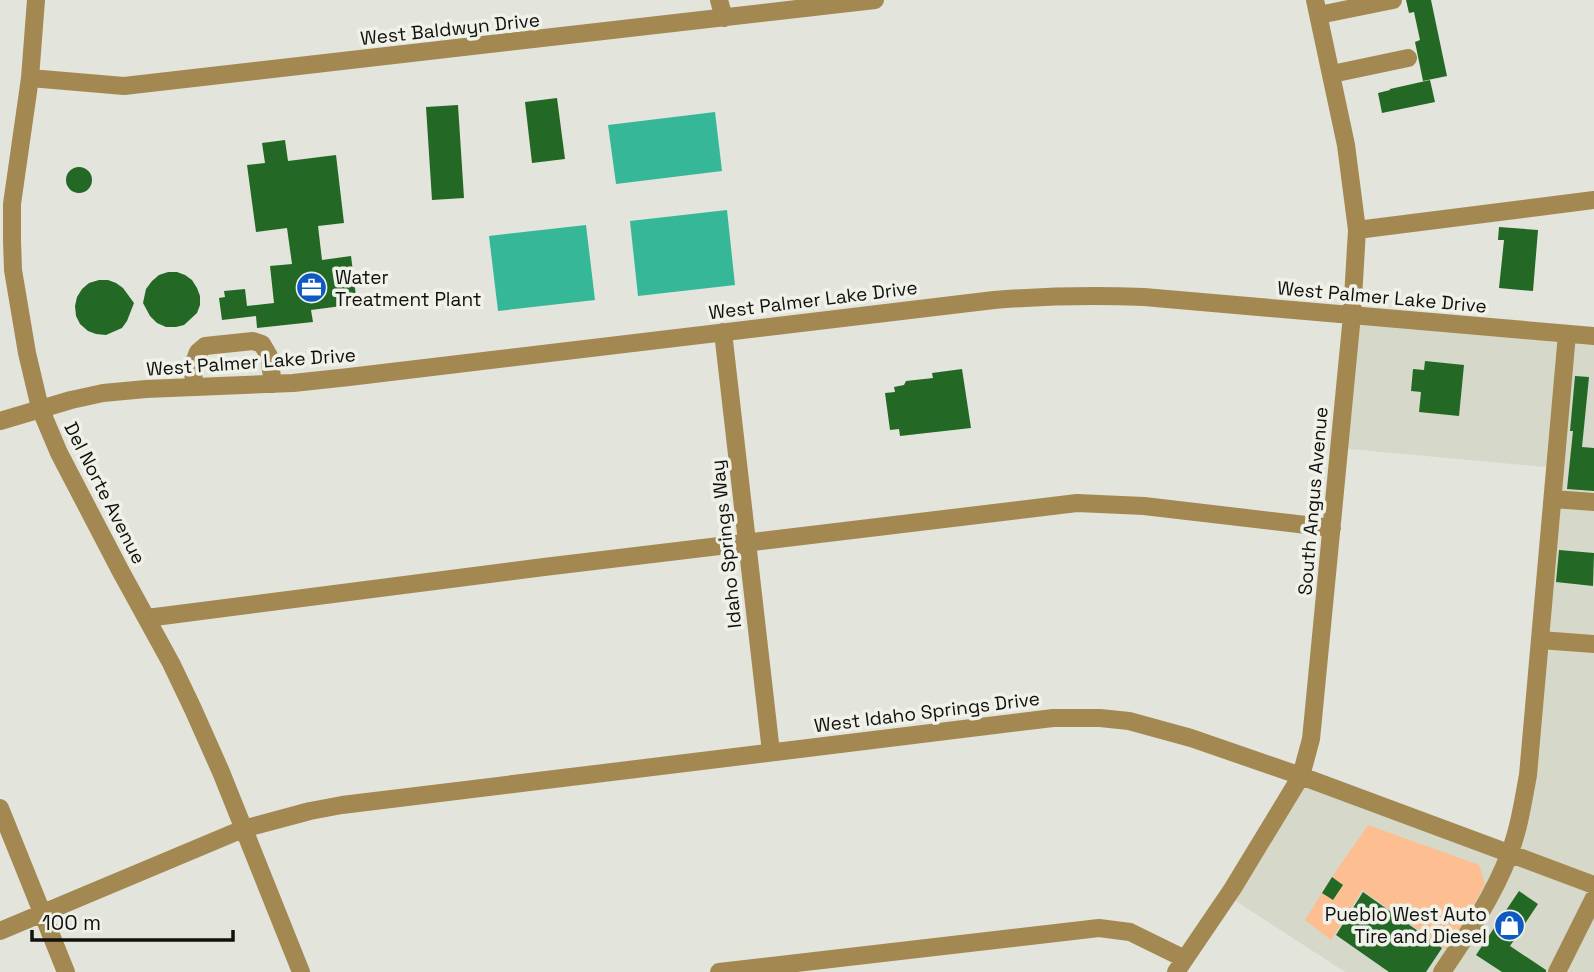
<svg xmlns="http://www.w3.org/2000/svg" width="1594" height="972" viewBox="0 0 1594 972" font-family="'Space Grotesk',sans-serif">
<rect width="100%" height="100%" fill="#e3e4dc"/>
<path fill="#d6d9c9" d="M1352,315L1594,336V972H1345L1228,896L1301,776L1509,854L1517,830L1556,468L1339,448Z"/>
<path fill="#fdbe91" d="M1368,825L1479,865L1485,884L1451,945L1446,949L1362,890L1331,940L1305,920L1322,893L1333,900L1343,885L1332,877Z"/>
<path fill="#36b898" d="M715,112L722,171L616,184L608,125Z
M727,210L735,285L638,296L630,221Z
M586,225L595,300L498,311L489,236Z"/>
<path fill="#246825" d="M1406,0H1431L1447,76L1423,81L1415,42L1420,40L1414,12L1409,13Z
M1430,80L1435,102L1382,113L1378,93L1390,90V89Z
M557,98L565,159L532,163L525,102Z
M458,105L464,198L432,200L426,107Z
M285,140L288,161L336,155L344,223L318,226L322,260L351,256L357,304L311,310L313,322L257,328L256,316L222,320L219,298L225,297L224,291L245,289L247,306L274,303L270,266L292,264L287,228L256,232L247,165L265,163L262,143Z
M66 180a13 13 0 1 1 26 0a13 13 0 1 1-26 0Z
M1499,227L1538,230L1533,291L1499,288L1504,240H1498Z
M168,272H177L185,275L192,280L197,288L200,296V305L197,313L184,325L176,327H166L157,323L150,316L143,303L146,289L152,281L159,275Z
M99,280H108L116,283L123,288L134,303L127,321L122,328L106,335L96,334L88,331L80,324L76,316L75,306L77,297L82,289L89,283Z
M1425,361L1464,365L1459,416L1419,412L1421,392L1411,391L1413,369L1424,370Z
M962,369L971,428L900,436L899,429L890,430L885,393L895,392L894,387L904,385L906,381L933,378L932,373Z
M1575,376L1589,377L1582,447L1594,448V491L1567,489L1573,431H1570Z
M1559,550L1594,553L1593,586L1556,582Z
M1332,877L1343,885L1333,900L1322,893Z
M1519,891L1538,904L1510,946L1546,970V972H1502L1476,955Z
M1363,892L1442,948L1426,972H1389L1336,935Z"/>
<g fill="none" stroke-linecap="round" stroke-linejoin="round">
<path stroke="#a38951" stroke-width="18" d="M36,0L30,78L12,204V240L13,270L27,353L40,408L59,453L120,570L171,663L193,709L221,772L301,972
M719,0L724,18
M1319,15L1393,0
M1332,74L1408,58
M30,78L124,86L875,0
M1357,230L1594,200
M723,332L771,752
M194,387L193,365L198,352L205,346L253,341L262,344L269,356L273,384
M0,421L71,400L103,393L146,389L293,383L349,377L994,300C1045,296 1092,295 1144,297L1594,336
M1553,499L1594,502
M147,618L544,567L1077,503L1144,506L1332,528
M1540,640L1594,644
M0,808L66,972
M0,931L243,829L310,811L342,805L1053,718H1100L1129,721L1191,738L1301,776L1594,885
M719,972L1099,928L1130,932L1185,959
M1176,972L1233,888L1301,776L1311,739L1313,719L1352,315L1357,230L1346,145L1315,0
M1442,972C1467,935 1493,897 1509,855C1519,829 1523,802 1528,775L1567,334
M1557,972L1594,898"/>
</g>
<defs>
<symbol id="office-disc" viewBox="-11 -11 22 22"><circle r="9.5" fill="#0f59c3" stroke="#f0f1e9"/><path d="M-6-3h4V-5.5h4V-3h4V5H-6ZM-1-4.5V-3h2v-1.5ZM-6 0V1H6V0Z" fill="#fff"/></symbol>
<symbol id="shop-disc" viewBox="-11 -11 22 22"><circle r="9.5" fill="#0f59c3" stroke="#f0f1e9"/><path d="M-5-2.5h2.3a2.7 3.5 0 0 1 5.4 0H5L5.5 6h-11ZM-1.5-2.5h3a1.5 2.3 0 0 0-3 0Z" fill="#fff"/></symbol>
</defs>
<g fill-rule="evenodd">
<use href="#office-disc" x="294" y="270" width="35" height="35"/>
<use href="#shop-disc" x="1492" y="908" width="35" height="35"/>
</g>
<g text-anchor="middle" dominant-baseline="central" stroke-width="7" stroke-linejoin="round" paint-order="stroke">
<g font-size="19" fill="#10110e" stroke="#f0f1e9">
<text transform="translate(450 29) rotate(-6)">West Baldwyn Drive</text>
<text transform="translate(1382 297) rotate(5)">West Palmer Lake Drive</text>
<text transform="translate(813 300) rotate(-7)">West Palmer Lake Drive</text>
<text transform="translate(251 362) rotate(-4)">West Palmer Lake Drive</text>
<text transform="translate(105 493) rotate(63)">Del Norte Avenue</text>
<text transform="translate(1313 501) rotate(-85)">South Angus Avenue</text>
<text transform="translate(726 544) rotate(-96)">Idaho Springs Way</text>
<text transform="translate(927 712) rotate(-7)">West Idaho Springs Drive</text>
</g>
<g font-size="19" fill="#10110e" stroke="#f0f1e9" text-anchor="start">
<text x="335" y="277">Water<tspan x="335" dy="22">Treatment Plant</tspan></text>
<text x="1487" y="914" text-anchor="end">Pueblo West Auto<tspan x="1487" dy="22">Tire and Diesel</tspan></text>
</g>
</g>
<path d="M32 930v10h201v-10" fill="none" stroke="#10110e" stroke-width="3.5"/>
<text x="42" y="930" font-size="21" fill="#10110e" stroke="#f0f1e9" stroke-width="5" paint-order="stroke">100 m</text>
</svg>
